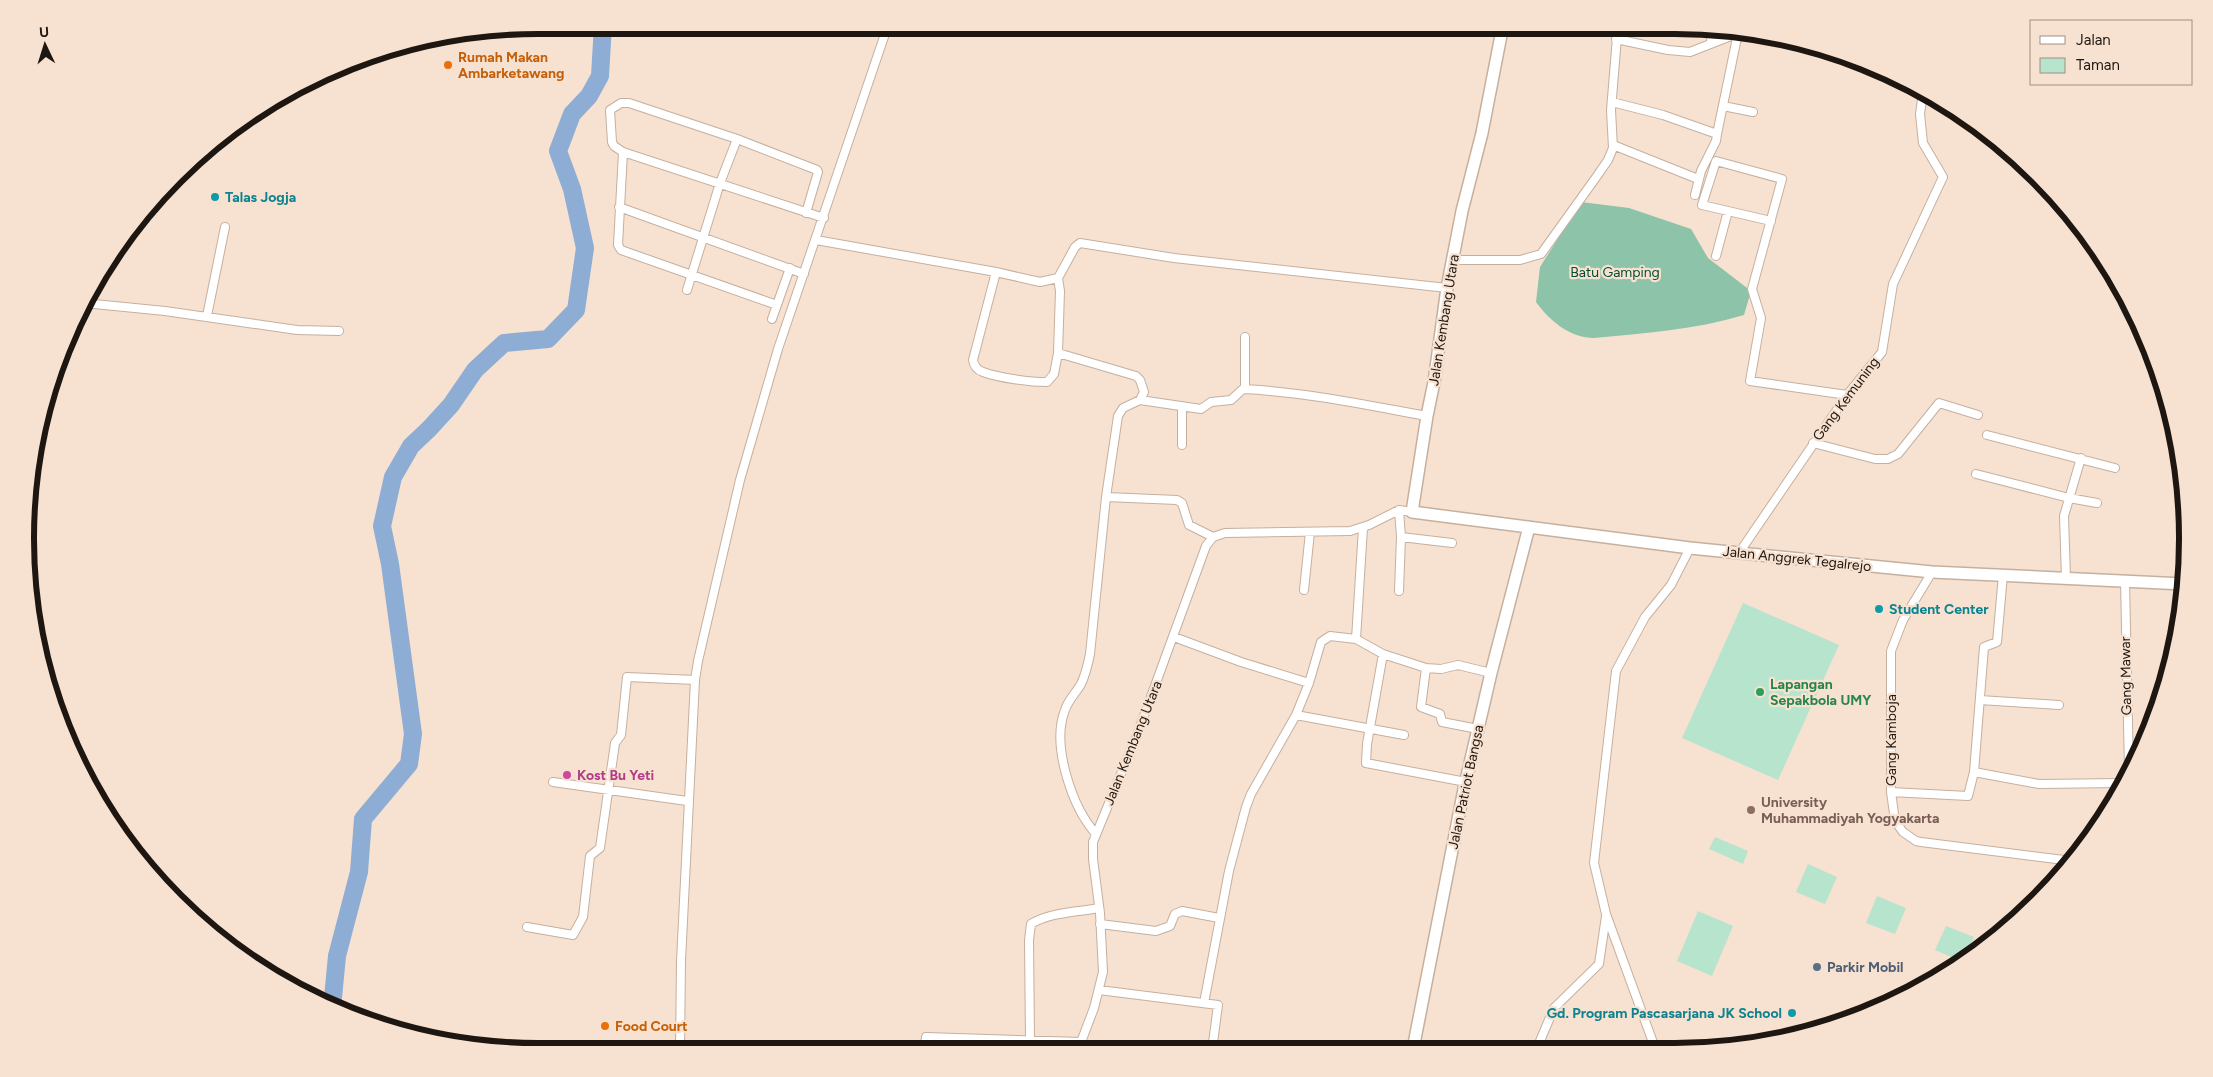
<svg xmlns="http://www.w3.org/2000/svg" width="2213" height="1077" viewBox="0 0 2213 1077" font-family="Figtree,sans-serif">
<rect width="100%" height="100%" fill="#f7e1d0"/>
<path fill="#b7e4cd" d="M1743,603L1839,645L1778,780L1682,738Z
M1715,837L1748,851L1743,864L1709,849Z
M1808,864L1837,877L1825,904L1796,892Z
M1877,896L1906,908L1895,934L1866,923Z
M1698,911L1733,926L1712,976L1677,961Z
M1946,926L1974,937L1965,959L1961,961L1935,950Z"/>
<path fill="#8dc3a9" d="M1581,202L1629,208L1691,229L1708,258L1751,291L1744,315C1695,330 1644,333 1594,338C1570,338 1550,321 1536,302L1540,267Z"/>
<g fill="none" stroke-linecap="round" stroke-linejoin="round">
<path stroke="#8dadd5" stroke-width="18" d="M332,1008L337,956L359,872L363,819L409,764L413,734L390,564L382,526L393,477L411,446L429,429L451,405L475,370L504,343L548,339L576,310L585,248L572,189L558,151L572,114L589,96L600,76L603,25"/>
<defs>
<path id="street" d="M1616,39L1668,50L1690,52L1741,32
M1711,43L1712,29
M1612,102L1663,115L1717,134L1738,33
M1723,106L1753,112
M1613,145L1698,179
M623,152L618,245L621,250L777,305
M1695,195L1701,171L1716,141L1717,134
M619,207L804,274
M806,213L818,172L817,170L737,139L629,103H621L610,110L612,142L614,146L623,152C690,174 757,196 824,218
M1771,221L1702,205L1716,161L1782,179L1752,289L1761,318L1750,381L1847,395
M816,240L996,272L1040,282L1058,278L1075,247L1080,243L1174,258L1447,288
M1716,256L1728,211
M1454,260H1520L1541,254L1597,176L1608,160L1613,148L1611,110L1618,25
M996,272L973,360C974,366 977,370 983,372C999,378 1030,382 1047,382L1054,374L1058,353
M1058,278L1060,291L1058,353L1136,376L1140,380L1144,392L1140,400L1123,408L1118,416L1106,497L1090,654C1088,664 1086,674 1081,684C1076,693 1068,700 1065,710C1051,745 1072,807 1096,834
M687,290L720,183L737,139
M84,303L165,311L297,330L339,331
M207,316L225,227
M772,319L790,268
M1245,337V389
M1140,400L1201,409L1211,402L1231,400L1243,389C1305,392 1366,405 1427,416
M1182,408V445
M1987,435L2115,468
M1813,443L1875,459H1888L1898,454L1939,403L1978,415
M1976,474L2069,498L2097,503
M1106,497L1177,500L1182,503L1189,525L1213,537
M1401,537L1452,543
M1739,553L1847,395L1882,352L1893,284L1943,177L1923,143L1920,114L1923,92
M1932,572L1903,620L1891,651V792L1895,821L1903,832L1916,841L1921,842L2072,861
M2066,578L2064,516L2081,458
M2125,581L2129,770
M1304,590L1310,532
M1399,591L1401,537L1399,510
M1174,637L1241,662L1309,683
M1356,639L1383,654L1426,668L1441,669L1458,665L1491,673
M1383,654L1367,744L1366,763L1466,782
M1426,668L1421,707L1440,714L1442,722L1478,729
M1980,700L2059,705
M1296,715L1404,735
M1974,772L2039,784L2121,783
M553,782L687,801
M1891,792L1968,796L1974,772L1984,647L1997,642L2003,575
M1100,924L1156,931L1170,926L1175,914L1182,911L1219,918
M527,927L573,935L583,917L590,856L600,848L615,743L621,735L627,677L695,680
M1099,990L1218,1005L1212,1050
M1204,1003L1229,871L1246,807L1251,794L1296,715L1309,683L1321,642L1330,636L1356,639L1363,528
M1030,1040L1029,940L1031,924C1050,912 1078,912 1099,908
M1537,1048L1554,1008L1599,964L1606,916
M1655,1048L1606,914L1594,863L1616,671L1645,617L1671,585L1690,548
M1078,1050L1094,1008L1103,972L1100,913L1093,859V842L1137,735L1206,546L1213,537L1225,533L1350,531L1369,525L1399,510L1412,512
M680,1051L681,961L695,680L698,661L740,480L778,349L888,25
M924,1051L926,1037L1081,1042"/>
<path id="secondary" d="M1503,25L1482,133L1462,211L1447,288L1434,382L1427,416L1412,512L1690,548L1932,572L2184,584
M27,529L35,437
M1413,1049L1464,789L1491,673L1529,527"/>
</defs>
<use href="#street" stroke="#c5b0a0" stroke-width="10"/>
<use href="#secondary" stroke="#c5b0a0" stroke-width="14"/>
<use href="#street" stroke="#fff" stroke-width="8"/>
<use href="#secondary" stroke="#fff" stroke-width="11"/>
</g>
<g fill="#e8710a" stroke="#f7e1d0" stroke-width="2">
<circle cx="448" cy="65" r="5"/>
<circle cx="605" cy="1026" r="5"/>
</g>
<g fill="#0f9aa8" stroke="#f7e1d0" stroke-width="2">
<circle cx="215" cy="197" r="5"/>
<circle cx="1879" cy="609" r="5"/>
<circle cx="1792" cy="1013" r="5"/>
</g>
<circle fill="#2e9e5b" stroke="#f7e1d0" stroke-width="2" cx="1760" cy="692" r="5"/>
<circle fill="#d1479c" stroke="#f7e1d0" stroke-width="2" cx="567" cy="775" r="5"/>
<circle fill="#8d6e63" stroke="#f7e1d0" stroke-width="2" cx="1751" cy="810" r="5"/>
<circle fill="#5c6f8a" stroke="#f7e1d0" stroke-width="2" cx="1817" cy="967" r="5"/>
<g text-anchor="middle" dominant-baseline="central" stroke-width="4.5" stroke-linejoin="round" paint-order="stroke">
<g font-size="14" font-weight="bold" fill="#c56008" stroke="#f7e1d0" text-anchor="start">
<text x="458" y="57">Rumah Makan<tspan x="458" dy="16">Ambarketawang</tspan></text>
<text x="615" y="1026">Food Court</text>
</g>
<g font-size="14" font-weight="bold" fill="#0d838f" stroke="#f7e1d0" text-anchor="start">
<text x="225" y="197">Talas Jogja</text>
<text x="1889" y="609">Student Center</text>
<text x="1782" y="1013" text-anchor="end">Gd. Program Pascasarjana JK School</text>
</g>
<g font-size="14" fill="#044d34" stroke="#f7e1d0">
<text x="1615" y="272">Batu Gamping</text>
</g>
<g font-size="14" fill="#1e1610" stroke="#f7e1d0">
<text transform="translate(1444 320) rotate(-81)">Jalan Kembang Utara</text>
<text transform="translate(1846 399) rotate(-53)">Gang Kemuning</text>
<text transform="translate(1797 559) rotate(6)">Jalan Anggrek Tegalrejo</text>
<text transform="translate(2126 676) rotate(-91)">Gang Mawar</text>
<text transform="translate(1891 740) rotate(-90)">Gang Kamboja</text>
<text transform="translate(1133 743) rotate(-68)">Jalan Kembang Utara</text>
<text transform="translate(1466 787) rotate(-78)">Jalan Patriot Bangsa</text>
</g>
<g font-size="14" font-weight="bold" fill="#27864d" stroke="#f7e1d0" text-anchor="start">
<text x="1770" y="684">Lapangan<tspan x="1770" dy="16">Sepakbola UMY</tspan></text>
</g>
<g font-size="14" font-weight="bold" fill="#b23c85" stroke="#f7e1d0" text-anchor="start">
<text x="577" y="775">Kost Bu Yeti</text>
</g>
<g font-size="14" font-weight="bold" fill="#785e54" stroke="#f7e1d0" text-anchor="start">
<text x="1761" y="802">University<tspan x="1761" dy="16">Muhammadiyah Yogyakarta</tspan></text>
</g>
<g font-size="14" font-weight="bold" fill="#4e5e75" stroke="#f7e1d0" text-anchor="start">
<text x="1827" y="967">Parkir Mobil</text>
</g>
</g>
<path d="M0 0H2213V1077H0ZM538 34H1675A504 504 0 0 1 2179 538V539A504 504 0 0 1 1675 1043H538A504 504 0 0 1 34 539V538A504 504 0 0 1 538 34Z" fill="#f7e1d0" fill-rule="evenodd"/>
<path fill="none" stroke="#1e1610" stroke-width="6" d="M538 34H1675A504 504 0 0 1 2179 538V539A504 504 0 0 1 1675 1043H538A504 504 0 0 1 34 539V538A504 504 0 0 1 538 34Z"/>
<rect x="2030" y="20" width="162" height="65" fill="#f7e1d0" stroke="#a09083"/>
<rect x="2040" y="36" width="25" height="8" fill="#ffffff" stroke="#a09083"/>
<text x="2076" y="45" font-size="15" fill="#1e1610">Jalan</text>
<rect x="2040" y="58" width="25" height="15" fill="#b7e4cd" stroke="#a09083"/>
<text x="2076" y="70" font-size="15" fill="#1e1610">Taman</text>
<g transform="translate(45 45) rotate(356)" stroke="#f7e1d0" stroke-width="4" paint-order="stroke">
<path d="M0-4L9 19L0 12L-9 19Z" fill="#1e1610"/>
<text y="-8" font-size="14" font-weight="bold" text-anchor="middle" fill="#1e1610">U</text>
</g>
</svg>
